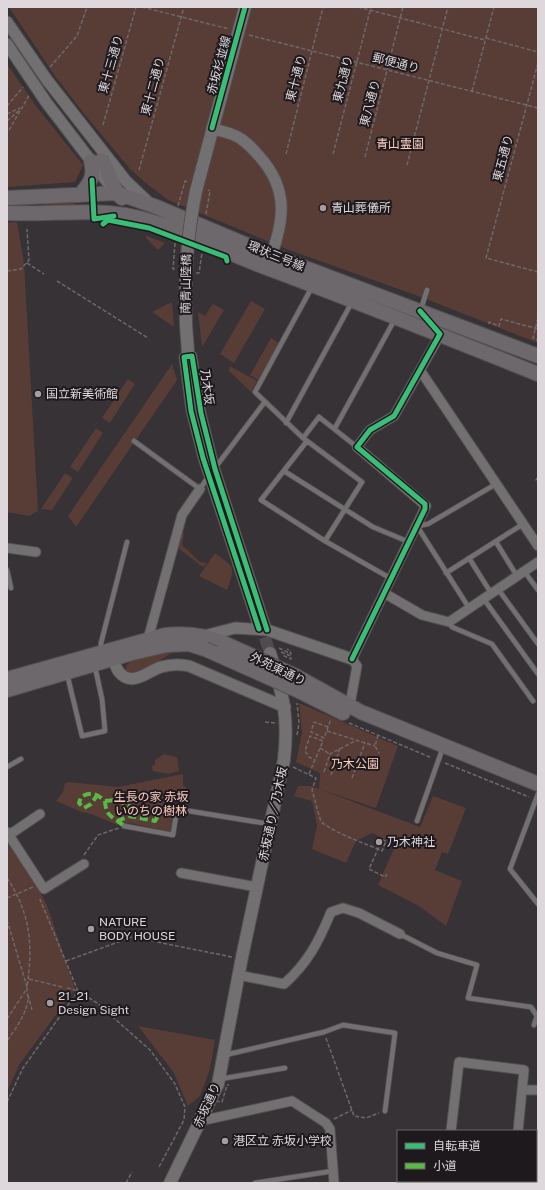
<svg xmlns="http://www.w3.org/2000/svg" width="545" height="1190" viewBox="0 0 545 1190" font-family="'Public Sans','Noto Sans JP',sans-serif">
<rect width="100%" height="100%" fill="#373235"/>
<path fill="#583c36" d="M9,7H538V343L421,297L289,250L168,200L147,184L131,170L85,115L55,76Z
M7,64L36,106L83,165L75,182L7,187Z
M75,199V207L43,206L42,202Z
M17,222L24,263L38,511L29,516L7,512V223Z
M145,235L165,243L158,250L147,239Z
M251,301L265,309L234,363L220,354Z
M172,302L174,327L152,312Z
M213,304L224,310L202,347L198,312L205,316Z
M271,338L279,343L258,380L250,375Z
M172,364L177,380L76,527L68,516Z
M230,366L257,381L251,392L229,371Z
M128,379L135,384L110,423L102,418Z
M96,428L103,433L78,472L70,467Z
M65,473L73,478L52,510L41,509Z
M181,532L184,533L182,545L200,562L207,563L203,567L178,548L177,543Z
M215,553C236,569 235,566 227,590L199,576Z
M177,650L137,674L126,672V666L132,660Z
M299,703L398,746L376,808L319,789L320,773L296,762L302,733Z
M164,754L177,757L179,771L168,774L153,771L152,766L155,765V760Z
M183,774V786L186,787V791L179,790L176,792L171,832L130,823L120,826L91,814L82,812L56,801L63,792L65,783L69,782L118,787Z
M298,786H311L420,827L433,796L466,808L448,854L442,852L435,870L462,881L446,926L419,906L378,885L396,844L372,833L356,841L346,863L312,849L317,825L312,801L294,796Z
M7,840L37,885L48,908L75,989L19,1065L7,1092Z
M138,1026L215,1040L210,1069L200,1096L188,1106L174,1073Z"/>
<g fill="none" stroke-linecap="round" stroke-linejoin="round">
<path stroke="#504b4e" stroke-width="12" stroke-dasharray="12 6" stroke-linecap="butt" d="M191,378L202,436
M259,620L270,653"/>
<defs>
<path id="service" d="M312,287L255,392L303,438L362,482L325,541
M421,309L427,290
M286,423L352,302
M335,428L395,319
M303,438L319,417L357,447
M134,441L200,489L208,477
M307,441L261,500L325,541L390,578
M215,468L264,403
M284,471L373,527L409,542
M496,542L517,576
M469,558L491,593
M7,570L11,588
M524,571L538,590
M446,573L523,524
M498,589L538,644
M483,598L538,674
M469,608L417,526L428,524L496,484
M449,622L452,627L492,644L533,701
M101,651V643L127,542
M68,678L82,736L105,731L102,699L95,667
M7,767L21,759
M538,794L510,869L538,904
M417,821L441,753
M124,826L173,835L177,809L269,824
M400,934L437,953L477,965L468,998L531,1007L537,1016L534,1025
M225,1055L324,1032L343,1025L395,1033L385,1111
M220,1079L285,1068
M255,1183L333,1171"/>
<path id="minor" d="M420,370L538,546
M7,548L36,552
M384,593L422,615L449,622L538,562
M259,629L203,458L191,411L184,357L192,356L201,413L215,469L267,630
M148,639L182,515L200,489
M349,710L357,666L352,659L426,506L357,447L370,430L394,416L436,342L440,334L437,331
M7,832L44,889L84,864
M9,835L40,814
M181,873L257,887
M238,975L284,984C308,963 319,941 331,912L343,908L359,913L400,934
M523,1090H538
M200,1121L292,1101L326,1123L330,1129L334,1183
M451,1131L459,1062L524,1070L518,1131
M440,1183L441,1181"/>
<path id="tertiary" d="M7,22L47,80L126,181L147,201
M7,44L46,102L111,187
M212,128C220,131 229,133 236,136C245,140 252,148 259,156C290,190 284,222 269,262
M204,636L235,628L267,630L352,659
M111,652C113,658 115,667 119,672C132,688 148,671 161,667C171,664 180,664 189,666L285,707"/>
<path id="secondary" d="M196,191L245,7
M170,1183L218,1084L242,957L284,760C289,716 283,695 270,653"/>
<path id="primary" d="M102,160C110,172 111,189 122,198
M80,195C90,183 95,177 91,161
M7,198L117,193L154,206L271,255L538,356
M7,213C46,215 87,209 125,215C175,224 220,251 267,268C358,302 448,338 538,374
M296,676L361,712L538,784
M7,679L165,635C186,633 205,635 224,643
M7,690L132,653L167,645L189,644L205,649
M299,691L343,713"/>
</defs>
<use href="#service" stroke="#545052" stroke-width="6"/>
<use href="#minor" stroke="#545052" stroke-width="11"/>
<use href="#tertiary" stroke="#545052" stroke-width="13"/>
<use href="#secondary" stroke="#545052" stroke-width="14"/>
<use href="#primary" stroke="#545052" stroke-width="16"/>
<path stroke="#6d696b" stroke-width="1.5" stroke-dasharray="4 2" stroke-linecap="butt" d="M142,7L229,29
M358,7L485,40
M249,35L538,108
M486,38L538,52
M538,63L486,258L538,272
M50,67L77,36L87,7
M472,91L494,7
M7,106L23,87
M7,114L20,108
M7,121L22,108L29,95
M103,125L136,7
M9,130L21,109
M286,154L323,7
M333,154L371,7
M365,157L403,7
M407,165L448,7
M139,170L184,7
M206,214L210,191L208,190
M175,243L173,269H175
M27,263L44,274
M7,271L21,269L29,260L27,229
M57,281L148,338
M538,318L533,338L538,340
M489,324V322L499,326L501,319L538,329
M538,477L536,480L538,484
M279,648L291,654L290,651L287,649
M281,652L291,656V659L282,655
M265,722L275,723
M349,723L432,758
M328,727L314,722L311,732L324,738L331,719
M327,731L375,746
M297,735L299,723L297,703
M378,735L375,746L379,753
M320,748L330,754
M445,763L529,797
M293,767L316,778L312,790L321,822C338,834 358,841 378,849L382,851L386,841L382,840L369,869L385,877L387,874
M324,772L330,754L357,740
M309,774L323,741L310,736L305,751L309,757L315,760
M331,775L340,748
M352,778L365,743
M84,855L98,835L119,828
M7,878C31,914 33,946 27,987C27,992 28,996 28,1000C26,1015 15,1029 7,1041
M7,898L33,887
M7,920L27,987
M66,961L132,937L232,957
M29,979L62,987
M67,988L78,991L97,1003L150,1050L175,1084L185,1107L184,1120L159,1167
M28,995L32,1010
M7,1019L26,990
M326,1038L354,1116L366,1118L379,1113
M7,1102L23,1068L78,991L39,897
M334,1119L352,1110
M126,1183L132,1172"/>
<use href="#service" stroke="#737072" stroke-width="4.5"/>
<use href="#minor" stroke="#737072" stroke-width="9"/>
<use href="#tertiary" stroke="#737072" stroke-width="11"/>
<use href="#secondary" stroke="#737072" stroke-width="12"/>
<use href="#primary" stroke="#6d686c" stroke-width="14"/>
<defs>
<path id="secondary-bridge" d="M188,353C183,299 185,245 196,191"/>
<path id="primary-bridge" d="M224,643L296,676
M205,649L299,691"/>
</defs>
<use href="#secondary-bridge" stroke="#545052" stroke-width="14" stroke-linecap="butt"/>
<use href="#primary-bridge" stroke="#545052" stroke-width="16" stroke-linecap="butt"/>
<path stroke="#6d696b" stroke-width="1.5" stroke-dasharray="4 2" stroke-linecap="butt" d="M178,206L185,181L189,182
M196,273H199L202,253
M192,1118H194L203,1099L222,1102L227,1085H229"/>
<use href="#secondary-bridge" stroke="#737072" stroke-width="12"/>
<use href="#primary-bridge" stroke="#6d686c" stroke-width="14"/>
<path stroke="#58b947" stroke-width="4" stroke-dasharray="8 4" stroke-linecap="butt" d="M98,794L91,804L84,808L79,803L81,797C91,791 97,794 105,801C106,818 113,816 124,826
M105,801L117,800L137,810L177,809
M117,821L130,816L155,821L162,809
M536,1178H538
M445,1183L446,1181
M516,1183L517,1181"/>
<defs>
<path id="cycleway" d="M212,128L245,7
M92,180L94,219L114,216
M103,224L108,220L149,228L226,257L227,261
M259,629L203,458L191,411L184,357L192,356L201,413L215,469L267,630
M352,659L425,509V504L357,447L370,430L394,416L440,334L420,311"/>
</defs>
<use href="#cycleway" stroke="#1e191c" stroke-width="8"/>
<use href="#cycleway" stroke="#3abd76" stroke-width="5"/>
</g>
<g fill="#a49ea2" stroke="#1e191c" stroke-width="1.5">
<circle cx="323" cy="208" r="4"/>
<circle cx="38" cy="394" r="4"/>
<circle cx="379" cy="842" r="4"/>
<circle cx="91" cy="929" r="4"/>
<circle cx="50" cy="1003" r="4"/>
<circle cx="225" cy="1141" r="4"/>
</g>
<g text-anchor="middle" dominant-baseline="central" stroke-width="4" stroke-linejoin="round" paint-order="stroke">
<g font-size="12" fill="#ded8dc" stroke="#1e191c">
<text transform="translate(396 63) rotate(14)">郵便通り</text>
<text transform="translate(111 64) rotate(-74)">東十三通り</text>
<text transform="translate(219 65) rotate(-75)">赤坂杉並線</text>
<text transform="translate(296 78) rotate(-75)">東十通り</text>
<text transform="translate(343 79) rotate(-76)">東九通り</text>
<text transform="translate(153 86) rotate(-75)">東十二通り</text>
<text transform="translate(370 103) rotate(-75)">東八通り</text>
<text transform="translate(503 158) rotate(-75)">東五通り</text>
<text transform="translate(276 256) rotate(22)">環状三号線</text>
<text transform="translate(186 284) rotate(-89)">南青山陸橋</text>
<text transform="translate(207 387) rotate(82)">乃木坂</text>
<text transform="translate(278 669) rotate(26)">外苑東通り</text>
<text transform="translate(273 814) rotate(-78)">赤坂通り／乃木坂</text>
<text transform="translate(207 1105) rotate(-66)">赤坂通り</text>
</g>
<g font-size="12" fill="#fccbc0" stroke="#1e191c">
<text x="400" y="144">青山霊園</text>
<text x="355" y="764">乃木公園</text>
<text x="151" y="797">生長の家 赤坂<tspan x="151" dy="14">いのちの樹林</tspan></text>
</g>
<g font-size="12" fill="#ded8dc" stroke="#1e191c" text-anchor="start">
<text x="331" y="208">青山葬儀所</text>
<text x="46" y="394">国立新美術館</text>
<text x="387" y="842">乃木神社</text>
<text x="99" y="922">NATURE<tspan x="99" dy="14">BODY HOUSE</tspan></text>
<text x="58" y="996">21_21<tspan x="58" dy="14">Design Sight</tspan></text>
<text x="233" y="1141">港区立 赤坂小学校</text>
</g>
</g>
<rect width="545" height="1190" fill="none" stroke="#ded8dc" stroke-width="16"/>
<rect x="397" y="1130" width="140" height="52" fill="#1e191c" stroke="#6b6569"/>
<rect x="405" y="1143" width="20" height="6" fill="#3abd76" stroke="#6b6569"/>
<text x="433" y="1150" font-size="12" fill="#ded8dc">自転車道</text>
<rect x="405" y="1163" width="20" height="6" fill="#58b947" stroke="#6b6569"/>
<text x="433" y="1170" font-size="12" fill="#ded8dc">小道</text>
</svg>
